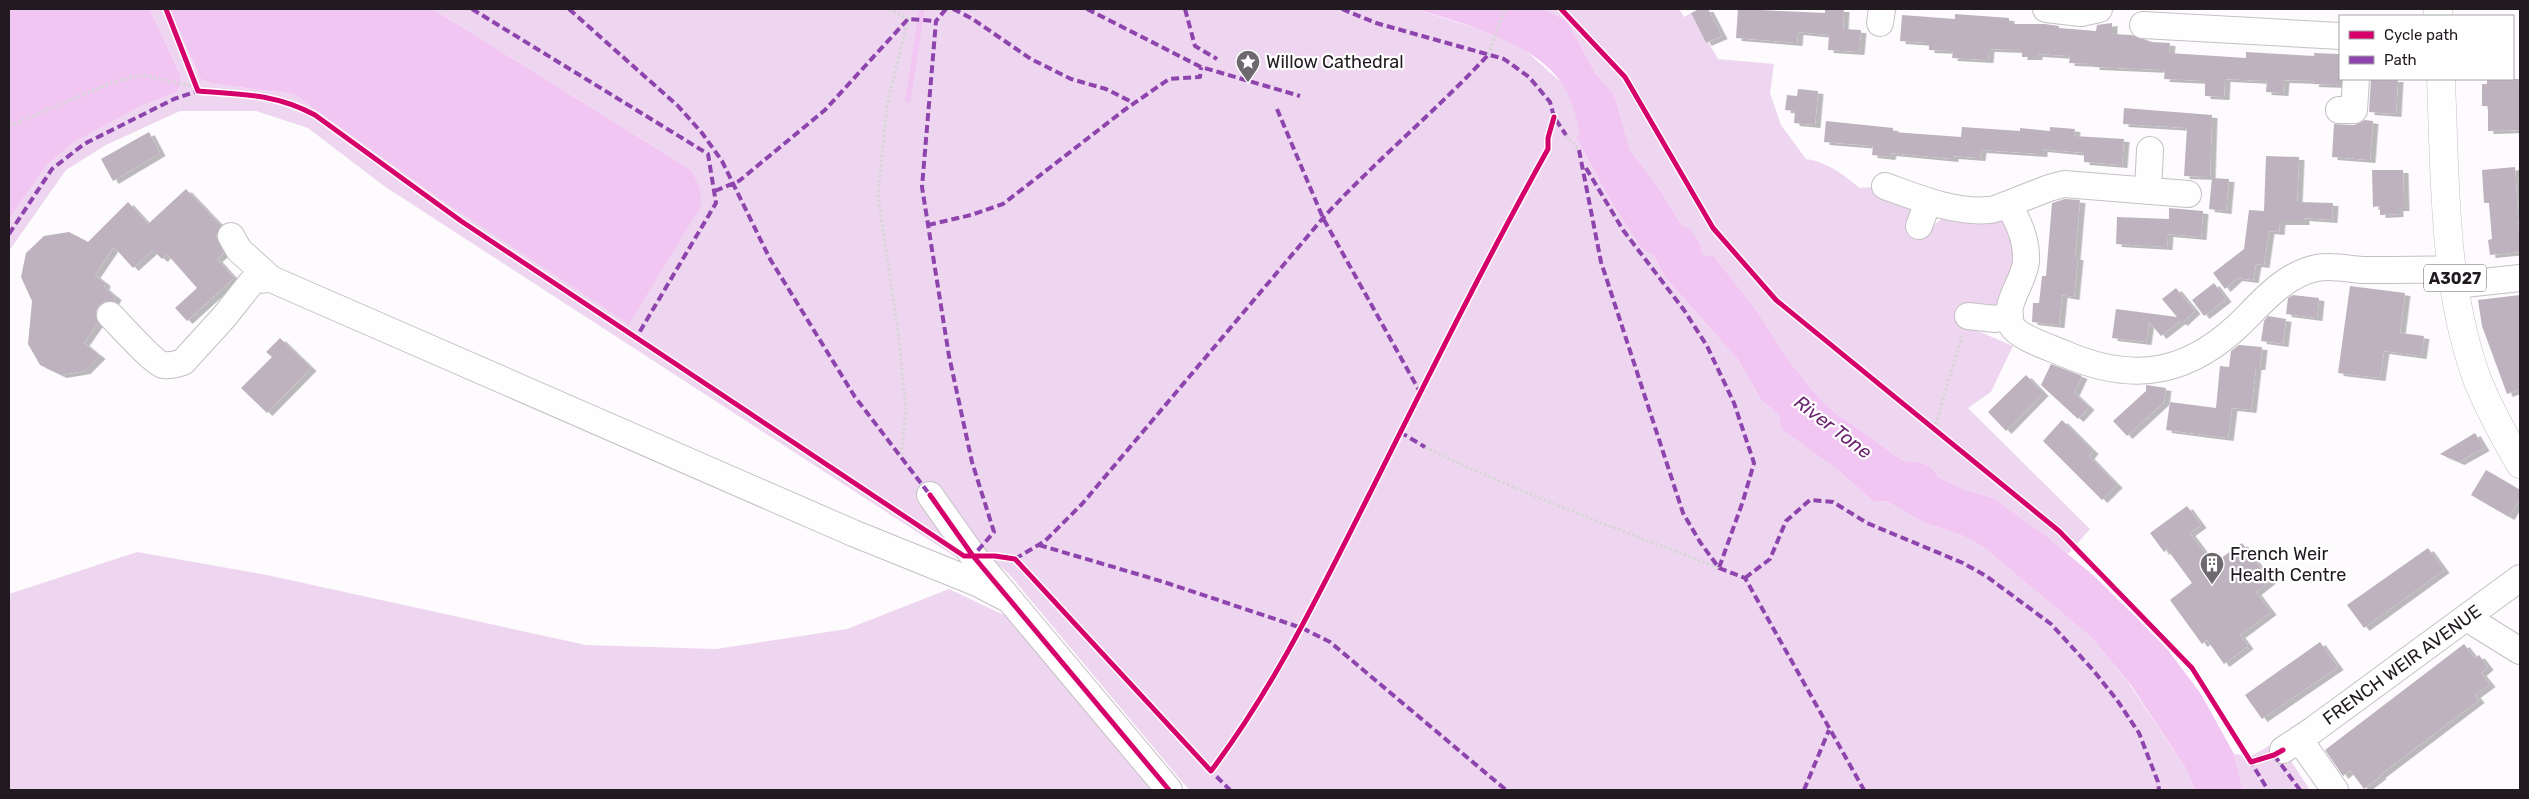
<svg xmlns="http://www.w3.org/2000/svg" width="2529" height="799" viewBox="0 0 2529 799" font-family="Rubik,sans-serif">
<defs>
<filter id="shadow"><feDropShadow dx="5.5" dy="3" stdDeviation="0" flood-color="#0004"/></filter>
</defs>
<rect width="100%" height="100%" fill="#fdfbfd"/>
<path fill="#efd6f0" d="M150,9H169L197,71L214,84L294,94L323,114L691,170L433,9H1415L1494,34L1523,48L1563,84L1570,96L1581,132L1576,137L1611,202L1642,249L1654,256L1665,277L1739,361L1761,400L1778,414L1781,429L1839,471L1874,502L1886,501L1925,523L1961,535L1982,546L2091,637L2128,682L2185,767L2195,790H1189L1009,574L1000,566L968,565L384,186L308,128L256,111H180L106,145L66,170L9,251V219L46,166L73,143L141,106L177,92L180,86V74Z
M1544,9H1679L1684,17L1691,13L1706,43L1708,42L1718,59L1774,64L1770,93L1781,125L1806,159C1828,162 1843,175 1860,188L1874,187L1908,202L1928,234C1932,228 1937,220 1945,218C1958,215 1994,218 2008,221L2016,258L2001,302L1994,311L1964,308L1959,327L1978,331L2013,346L1991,392L1968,408L2090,529L2068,554L1993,498L1965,490L1938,477L1932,468L1923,463L1902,460L1833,411L1821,400L1789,361L1759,314L1714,256L1703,255L1700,244L1682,226L1659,188L1630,150L1614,94L1596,74L1567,21Z
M137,552L267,575L586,645L716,649L847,629L949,589L1004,615L1033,639L1157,790H9V594Z
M2278,741L2310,790H2243L2234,754L2251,756Z"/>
<path fill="#f1c6f2" d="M9,9H150L180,74V86L177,92L141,106L73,143L46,166L9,219Z
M169,9H433L691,170L700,188L701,206L629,324L449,205L294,94L214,84L201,79Z
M1415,9H1544L1567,21L1596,74L1614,94L1630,150L1659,188L1682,226L1690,229L1700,244L1703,255L1714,256L1759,314L1789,361L1821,400L1833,411L1902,460L1923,463L1932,468L1938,477L1965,490L1993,498L2047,537L2093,575L2135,616L2168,650L2201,694L2234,754L2243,790H2195L2185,767L2131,685L2091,637L1982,546L1961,535L1925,523L1886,501L1874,502L1839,471L1781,429L1778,414L1761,400L1739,361L1665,277L1654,256L1642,249L1611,202L1576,137L1580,132C1576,117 1572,99 1563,85C1535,42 1462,23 1415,9Z"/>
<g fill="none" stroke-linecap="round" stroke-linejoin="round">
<path stroke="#f1c6f2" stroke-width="5.5" d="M908,100L922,9"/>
</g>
<path fill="#beb2be" filter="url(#shadow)" d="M1699,9H1708L1722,36L1706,43L1691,13Z
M1738,9L1825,13V9H1844L1843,29L1861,30L1859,52L1828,50L1829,35L1798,32L1797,43L1736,38Z
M1955,14L2009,18V24H2045L2059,26V28L2096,31L2097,25L2112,23V34L2132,35L2152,42L2170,43L2169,53L2246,58V52L2314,56V53L2340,54V85L2313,84L2314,81L2284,80L2283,93L2266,92L2267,81L2225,79L2224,97L2205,96V81L2164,79L2165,70L2094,67V64L2069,63L2070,56L2037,54V57H2022V50L1989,49L1988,60L1952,58L1953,51L1929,50V43L1900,41L1902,15L1955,19Z
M2371,79H2398L2396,114L2369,112Z
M2487,79H2520V130L2488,131V106H2482V84H2487Z
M1798,89L1818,91L1815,125L1794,123L1795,111L1785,110L1787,95L1797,96Z
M2124,108L2212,115L2210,177L2184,176L2187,128L2123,124Z
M2365,120L2373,121L2370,160L2332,157L2334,124L2354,125Z
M1826,121L1893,128V132L1961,137L1962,127L2020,131V128L2050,131V127L2075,129L2074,136L2124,139L2122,165L2084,162V153L2042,149V154L1981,150L1980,158L1953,156V159L1891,153L1890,157L1872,155L1873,146L1824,142Z
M149,132L160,153L113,181L101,159Z
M2266,156L2299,157L2297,202L2333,203L2332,220L2304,218V222H2280L2279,232L2269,231L2264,265L2256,264L2253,280L2237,278L2225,289L2213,273L2244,249L2249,210L2264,211Z
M2515,167L2520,252L2490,255L2488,240L2492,239L2489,203H2484L2482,170Z
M2372,170H2403L2404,208H2398V214L2380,215V206L2373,207Z
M2212,178L2229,179L2226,211L2209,209Z
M186,189L221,226L216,236L224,253L217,259L234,278L187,321L175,308L197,288L167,254L162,259L153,250L133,268L114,247L95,275L105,283L104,287L116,297L114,301H106L99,305L96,311L98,323L84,343L100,356L85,371L61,375L40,365L28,344L32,301L21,277L26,253L44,236L69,232L88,242L128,202L148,224Z
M2065,199L2080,200L2075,257H2078L2074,297L2062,295L2059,325L2032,322L2033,303H2039L2042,276H2046L2052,203Z
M2169,208L2203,211L2201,237L2168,234L2167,247L2116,244L2117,217L2169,219Z
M2214,283L2226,299L2204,316L2192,300Z
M2350,286L2405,293L2400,333L2424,336L2421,356L2384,351L2380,378L2338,373Z
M2176,288L2195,311L2182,323L2180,321L2161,336L2149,322L2146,342L2112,338L2116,309L2177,317L2162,299Z
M2293,295L2319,298L2317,318L2286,314L2288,298Z
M2520,295V389L2507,394L2482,326L2478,300Z
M2268,316L2286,319L2283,344L2261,341L2264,321Z
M280,338L311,368L267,413L241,388L272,357L266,352Z
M2239,345L2262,347L2260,367H2256L2251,410L2232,408L2228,438L2166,430L2170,402L2216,408L2220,366L2229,367L2231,351Z
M2051,364L2082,376L2074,393L2089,407L2078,419L2041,385Z
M2026,375L2043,393L2006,431L1988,412Z
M2146,385L2166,388L2164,402L2127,436L2113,421L2146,391Z
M2062,420L2093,451L2089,456L2117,485L2102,500L2043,441Z
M2475,433L2484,448L2459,462L2440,454Z
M2486,470L2520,490V499L2509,517L2471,495Z
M2187,506L2201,525L2190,533L2213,564L2242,543L2270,581L2256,592L2271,612L2240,635L2248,646L2224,664L2207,640L2202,644L2170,600L2192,583L2167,549L2164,552L2150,533Z
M2428,548L2444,570L2364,628L2347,605Z
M2320,642L2338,667L2262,719L2245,695Z
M2464,644L2475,658L2479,655L2488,667L2481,673L2490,684L2475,695L2479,700L2380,775L2381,776L2364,789L2350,770L2343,776L2325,750Z"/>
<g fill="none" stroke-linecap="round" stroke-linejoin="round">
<defs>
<path id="minor" d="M2046,9L2081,13L2099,9
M1880,23L1882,9
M2143,25L2340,36
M2339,110H2354L2356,79
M1885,186C1918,198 1954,213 1989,210C1995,210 2002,206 2008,204
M2148,191L2150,150
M2188,194L2064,184L2049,188L2008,204C2018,221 2027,239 2026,261C2025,281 2001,306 2012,326C2019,338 2052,348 2065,354C2137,385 2192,373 2247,317C2266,297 2289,273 2317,268C2331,265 2348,269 2362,270C2393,270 2423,270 2453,269
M1919,226L1928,202
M231,236L239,250L271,279L853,533L977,583L1010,600
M2455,285L2520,278
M110,315C119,324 154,363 163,365C170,366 177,364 183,362L224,317L251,283L256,280L271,279
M1968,316L1995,319L2010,316
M930,495L973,556L1169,790
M2467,618L2520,651
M2299,739L2335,790
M2283,750L2313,730L2520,578"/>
<path id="major" d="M2438,9V16
M2441,79C2445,177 2443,286 2477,379C2489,409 2504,436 2520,464"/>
</defs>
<use href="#minor" stroke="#c4c1c4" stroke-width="28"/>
<use href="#major" stroke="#c4c1c4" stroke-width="29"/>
<path stroke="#d6d6d6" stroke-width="3" stroke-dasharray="2.5 2.5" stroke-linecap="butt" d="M889,9L908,19L887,105L878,196L898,331L906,409L901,457
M1488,55L1505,9
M9,126L113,82L143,75L188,85L198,91
M1566,135L1579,150
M1934,429L1962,336
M1425,447C1520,493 1620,530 1719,568"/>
<use href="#minor" stroke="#fffeff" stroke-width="26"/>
<use href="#major" stroke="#fffeff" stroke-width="28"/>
<path stroke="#8e44ad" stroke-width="4" stroke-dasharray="8 4" stroke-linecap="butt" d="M472,9L708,154L716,203L636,338
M569,9L678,106L702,133L722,161L770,259L855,397L930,495
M946,9L936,21L922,187L949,356L972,462L994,532L973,556
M953,9L971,18L1031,59L1071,79L1106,89L1134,103
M1087,9L1201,67L1300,96
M1185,9L1195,46L1217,59
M1342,9L1376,23L1504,59L1529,77L1550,102L1554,117L1566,135
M1277,109L1323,218L1420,392
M1579,150L1601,262L1683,513L1700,542L1719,568L1745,578L1864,790
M1586,168L1623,230L1684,310L1707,346L1734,403L1754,463L1743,501L1719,568
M715,191L739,181L825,110L908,19L936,21
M928,225L971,215L1003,204L1123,111L1169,79L1200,77L1201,67
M9,234L52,169L84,144L174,99L198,91
M1400,432L1425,447
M1039,545L1164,582L1302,628L1330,642L1506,790
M1015,559L1045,541L1082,504L1323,218C1375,161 1435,112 1488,55
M1745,578L1770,559L1786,521L1810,500L1833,502L1867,523L1963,563L1986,576L2051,624L2093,670L2117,700L2139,733L2158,782L2159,790
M2274,755L2300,790
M2249,759L2268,790
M1208,768L1230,790
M1804,790L1829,730"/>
<defs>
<path id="cycleway" d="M166,9L198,91C241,94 276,94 315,115L461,221L964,556H995L1015,559L1211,771C1275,686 1321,590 1369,495C1427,379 1485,262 1548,149V138L1554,117
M1561,9L1625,77L1713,228L1776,300L2059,531L2192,668L2251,762L2274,755L2283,750
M930,495L973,556L1169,790"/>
</defs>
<use href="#cycleway" stroke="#fff" stroke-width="8"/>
<use href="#cycleway" stroke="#d6006c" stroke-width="5"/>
</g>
<defs>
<symbol id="sight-pin" viewBox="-11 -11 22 30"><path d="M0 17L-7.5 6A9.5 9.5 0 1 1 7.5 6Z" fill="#6e696e" stroke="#fff"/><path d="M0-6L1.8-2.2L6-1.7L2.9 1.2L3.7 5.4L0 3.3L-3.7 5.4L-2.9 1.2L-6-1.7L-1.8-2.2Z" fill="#fff"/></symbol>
<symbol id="building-pin" viewBox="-11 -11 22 30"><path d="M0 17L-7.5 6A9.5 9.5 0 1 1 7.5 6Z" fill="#6e696e" stroke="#fff"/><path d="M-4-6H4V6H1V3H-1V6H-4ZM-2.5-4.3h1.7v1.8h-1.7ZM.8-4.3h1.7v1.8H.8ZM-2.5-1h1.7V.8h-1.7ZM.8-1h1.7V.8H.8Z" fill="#fff"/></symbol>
</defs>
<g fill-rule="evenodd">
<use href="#sight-pin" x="1234" y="48" width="28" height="38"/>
<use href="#building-pin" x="2198" y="550" width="28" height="38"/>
</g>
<g text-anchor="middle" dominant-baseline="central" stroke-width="4.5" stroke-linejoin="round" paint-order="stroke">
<rect fill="#fff" stroke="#645f64" stroke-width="1" x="2424" y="264.5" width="62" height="27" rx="4"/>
<g font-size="16" font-weight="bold" fill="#211b21">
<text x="2455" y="278">A3027</text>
</g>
<g font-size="18" fill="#211b21" stroke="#fff" text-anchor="start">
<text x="1266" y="62">Willow Cathedral</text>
<text x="2230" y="554">French Weir<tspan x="2230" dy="21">Health Centre</tspan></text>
</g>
<g font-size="18" fill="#211b21" stroke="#fff">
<text transform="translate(2402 665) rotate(-36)">FRENCH WEIR AVENUE</text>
</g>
<g font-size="19" font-style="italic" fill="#6b256f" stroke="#fff">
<text transform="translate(1833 427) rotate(37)">River Tone</text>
</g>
</g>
<rect width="2529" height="799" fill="none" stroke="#211b21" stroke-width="20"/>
<rect x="2339" y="15" width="175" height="65" fill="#ffffff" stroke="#a6a4a6"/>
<rect x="2349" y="31" width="25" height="8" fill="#d6006c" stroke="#a6a4a6"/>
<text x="2384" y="40" font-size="15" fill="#211b21">Cycle path</text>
<rect x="2349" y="56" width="25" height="8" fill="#8e44ad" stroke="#a6a4a6"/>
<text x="2384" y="65" font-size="15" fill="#211b21">Path</text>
</svg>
